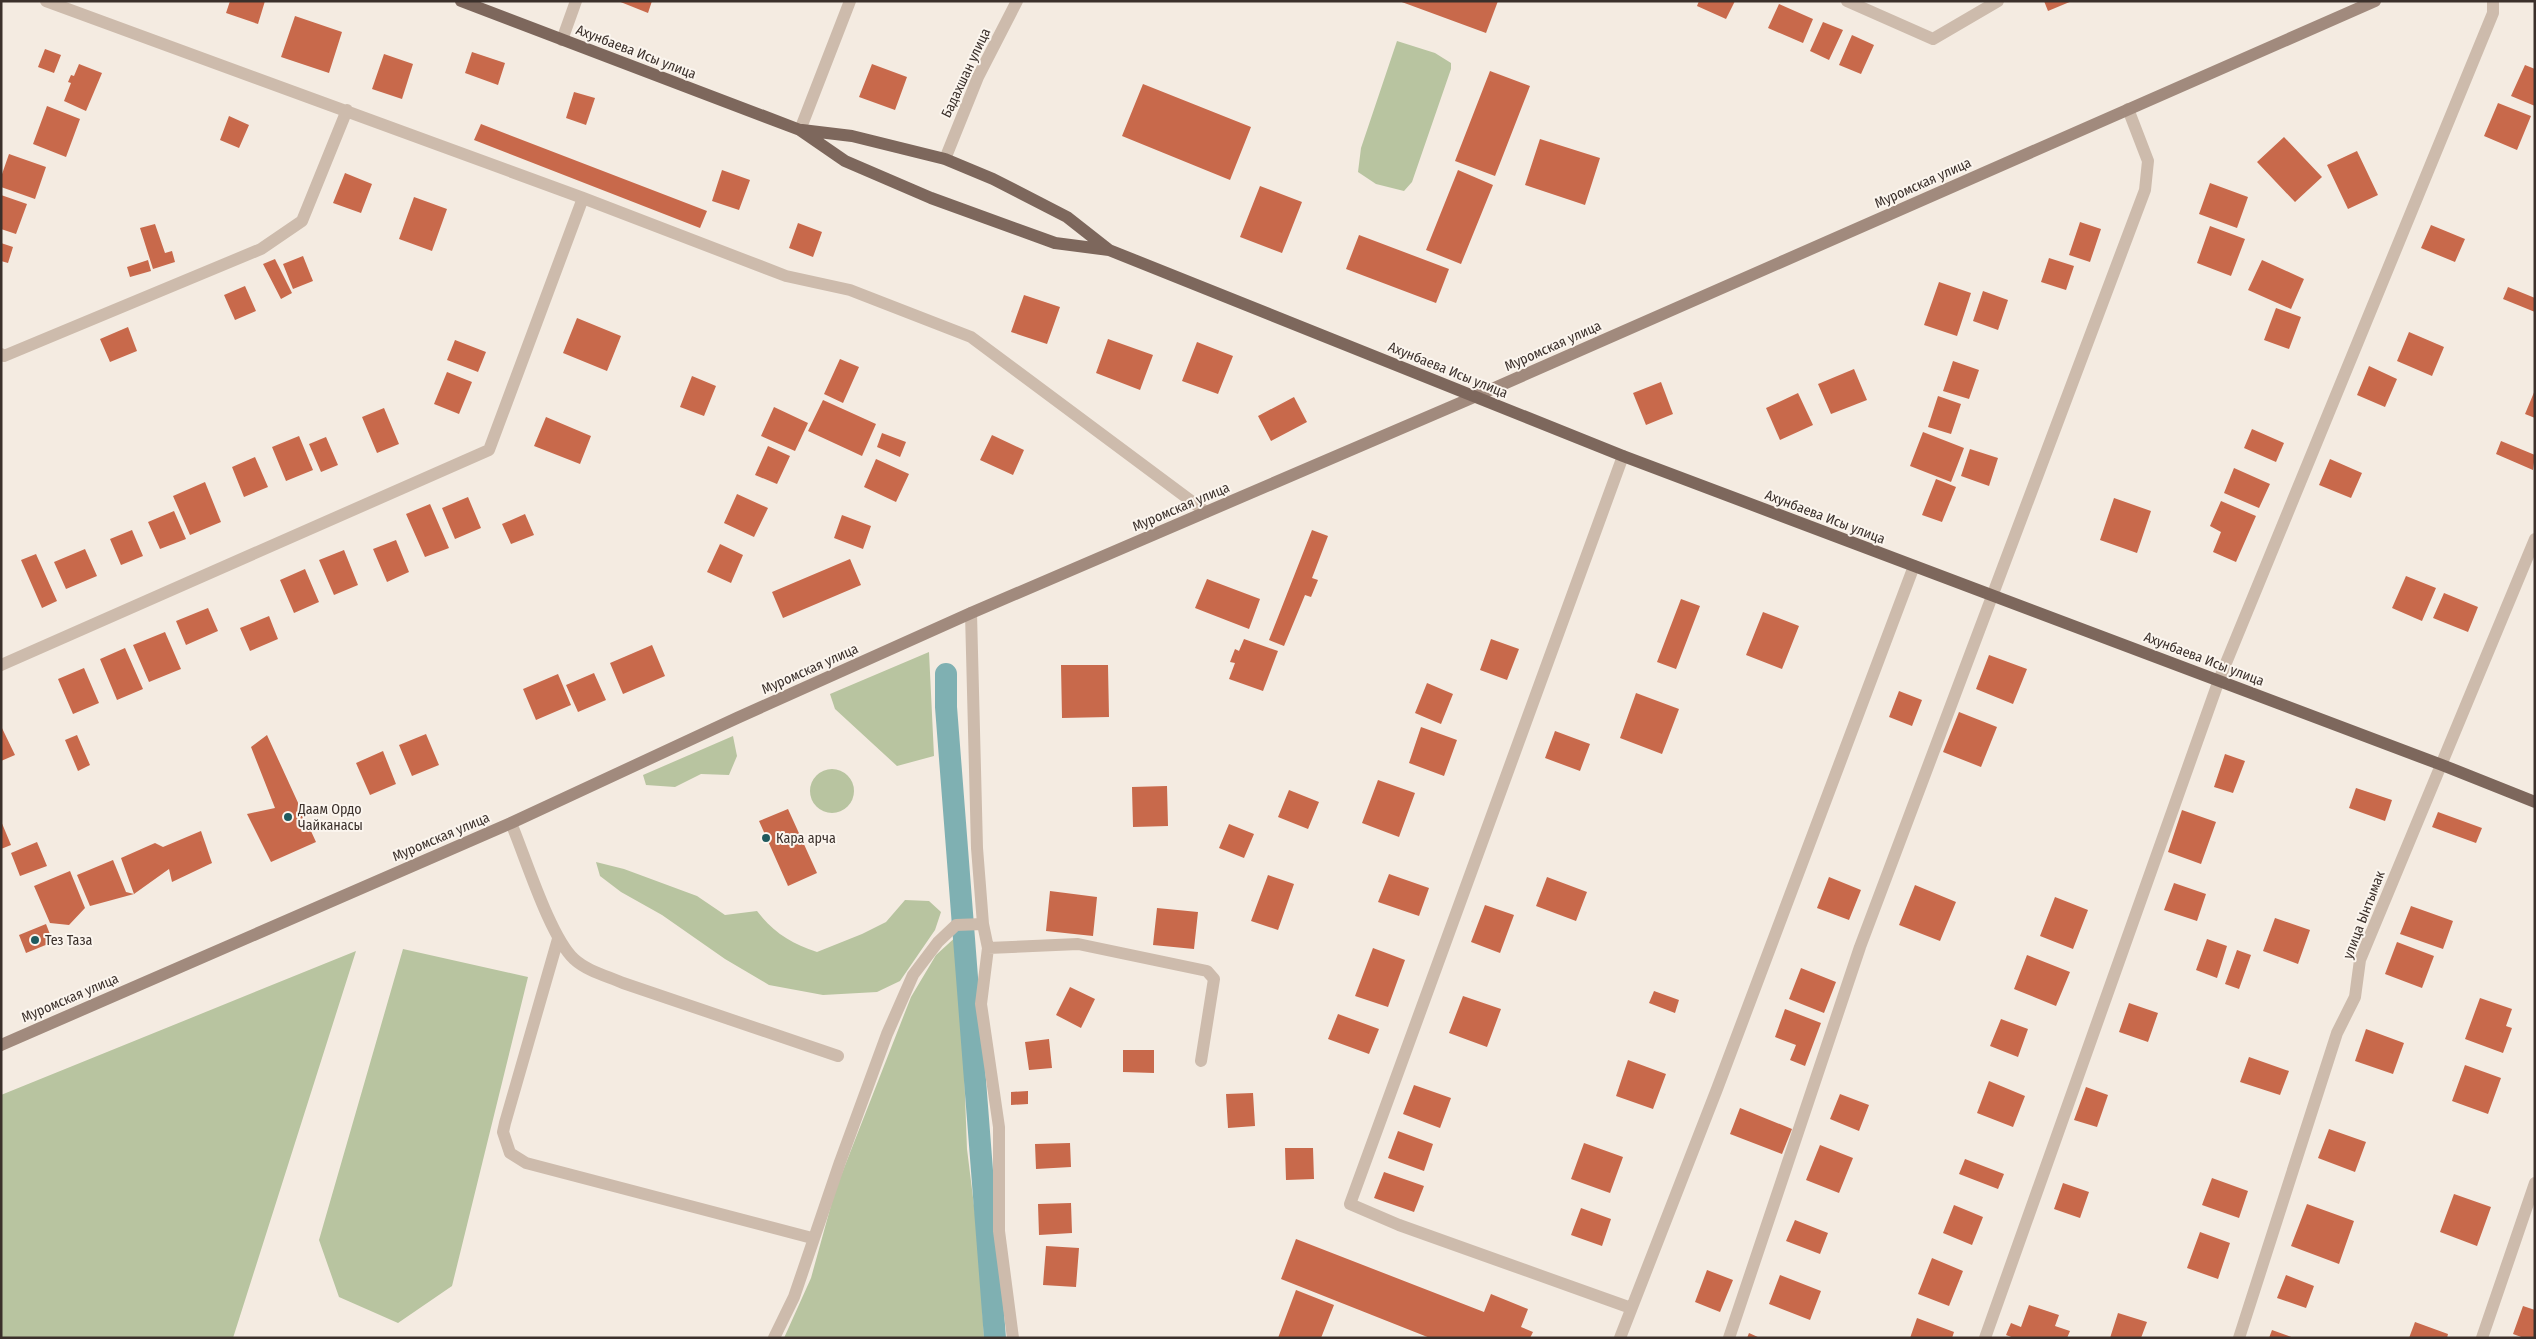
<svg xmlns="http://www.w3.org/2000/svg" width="2536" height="1339" viewBox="0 0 2536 1339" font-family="'Fira Sans Condensed',sans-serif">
<rect width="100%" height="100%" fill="#f4ebe1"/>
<path fill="#b8c4a0" d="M1397,41L1435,53L1451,63V69L1412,182L1404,191L1376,184L1358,172L1361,148Z
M929,652L934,756L897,766L835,709L830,694Z
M733,736L737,756L729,775L701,774L675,787L646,785L643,775Z
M810 791a22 22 0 1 1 44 0a22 22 0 1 1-44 0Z
M596,862L624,869L697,896L725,915L757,911C774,933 791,943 817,952L862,934L886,922L905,900L929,901L941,912L935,930L900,981L877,992L823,995L769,985L725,959L662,915L621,892L600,876Z
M959,934L967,1149L979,1246L984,1338H784L811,1278L835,1191L911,997L936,955Z
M403,949L528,977L452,1286L398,1323L339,1297L319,1240Z
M356,951L233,1338H1V1095Z"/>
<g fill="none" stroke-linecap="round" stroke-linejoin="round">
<path stroke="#7fb0b2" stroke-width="22" d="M946,674V707L995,1338"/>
</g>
<path fill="#c8694b" d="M230,1H265L258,24L226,13Z
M618,1H652L648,13Z
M1399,1H1498L1486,33Z
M1699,1H1735L1726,19L1697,6Z
M2044,1H2072L2048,11Z
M1779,4L1813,19L1803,43L1768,28Z
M295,16L342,32L329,73L281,57Z
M1823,22L1843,30L1829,60L1810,51Z
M1852,35L1874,45L1861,74L1839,65Z
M45,49L61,55L54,73L38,67Z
M472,52L505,63L498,85L465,73Z
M384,54L413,64L402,99L372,89Z
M79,64L102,73L86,111L64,101L71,83L68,82L71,75L74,76Z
M872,64L907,77L895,110L859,97Z
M2525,65L2535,69V106L2511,96Z
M1490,71L1530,86L1495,176L1455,161Z
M1143,84L1251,127L1230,180L1122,136Z
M574,92L595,98L586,125L566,118Z
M2498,103L2531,116L2517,150L2484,136Z
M47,106L80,119L66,157L33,144Z
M229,116L249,125L239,148L220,140Z
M481,124L707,211L700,228L474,140Z
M2284,137L2322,177L2295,202L2257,162Z
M1540,139L1600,158L1585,205L1525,185Z
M2357,151L2378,195L2348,209L2327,165Z
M9,154L46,167L35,199L1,187V177Z
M722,170L750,180L739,210L712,201Z
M1458,170L1493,185L1461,264L1426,250Z
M345,173L372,184L361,213L333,203Z
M2210,183L2248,197L2237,228L2199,214Z
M1260,186L1302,202L1282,253L1240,237Z
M1,195L27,204L16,234L1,229Z
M414,197L447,209L432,251L399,239Z
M2080,222L2101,229L2090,262L2069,255Z
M798,223L822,232L813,257L789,248Z
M155,224L165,253L172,251L175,262L153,269L140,228Z
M2431,225L2465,239L2455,262L2421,248Z
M2210,226L2245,239L2231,276L2197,263Z
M1359,235L1449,269L1436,303L1346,269Z
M1,243L13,247L8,263L1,261Z
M303,256L313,281L293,289L283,264Z
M2049,258L2074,266L2066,290L2041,282Z
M275,259L292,293L281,299L263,264Z
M148,260L151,271L130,277L127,267Z
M2262,260L2304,279L2291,309L2248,290Z
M1939,282L1971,293L1957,336L1924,325Z
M245,286L256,311L235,320L224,295Z
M2508,287L2535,298V312L2503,299Z
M1983,291L2008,300L1998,330L1973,321Z
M1024,295L1060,307L1047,344L1011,332Z
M2276,308L2301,317L2289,349L2264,340Z
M577,318L621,336L607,371L563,353Z
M128,327L137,351L110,362L100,339Z
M2409,332L2444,347L2432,376L2397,361Z
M1108,339L1153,355L1140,390L1096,373Z
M455,340L486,352L478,372L447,360Z
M1197,342L1233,356L1218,394L1182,381Z
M840,359L859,367L843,403L824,394Z
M1953,361L1979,370L1969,399L1943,391Z
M2369,366L2397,379L2385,407L2357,395Z
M1854,369L1867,400L1831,414L1818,384Z
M447,372L472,382L459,414L434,404Z
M692,376L716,386L704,416L680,407Z
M1661,382L1673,414L1646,425L1633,393Z
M2535,390V418L2525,414Z
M1798,393L1813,425L1780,440L1766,408Z
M1938,396L1961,404L1951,434L1928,427Z
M1294,397L1307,422L1271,441L1258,416Z
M823,400L876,424L862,456L808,431Z
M774,407L808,423L795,451L761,436Z
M384,408L399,444L377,453L362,417Z
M546,417L591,436L580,464L534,446Z
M2252,429L2284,443L2276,462L2244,448Z
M1923,432L1964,448L1951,482L1910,466Z
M882,433L906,442L900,457L877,447Z
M992,435L1024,450L1013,475L980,460Z
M299,436L313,470L286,481L272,447Z
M326,437L338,465L321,472L309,444Z
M2501,441L2535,455L2533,470L2496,454Z
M768,446L790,456L777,484L755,475Z
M1970,449L1998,458L1989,486L1961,476Z
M255,457L268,487L244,497L232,467Z
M876,459L909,474L896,502L864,487Z
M2330,459L2362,473L2351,498L2319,485Z
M2234,468L2270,484L2259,508L2224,493Z
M1936,479L1956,487L1942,522L1922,515Z
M205,482L221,522L190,535L173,496Z
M737,494L768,508L754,537L724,523Z
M468,497L481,528L455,539L442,508Z
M2114,498L2151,511L2137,553L2100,540Z
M2221,501L2256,516L2236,562L2213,552L2221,532L2210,526Z
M430,504L449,548L425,557L406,514Z
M174,511L186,539L160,549L148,522Z
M525,514L534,535L511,544L502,524Z
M842,515L871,526L863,549L834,538Z
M132,530L143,556L121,565L110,539Z
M1312,530L1328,536L1312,578L1318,580L1311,597L1305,595L1284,646L1269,640Z
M396,540L409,572L387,582L373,549Z
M720,544L743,555L731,583L707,572Z
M85,549L97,576L66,589L54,562Z
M344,550L358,585L334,595L319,560Z
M36,554L57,601L42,608L21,560Z
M850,559L861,585L783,618L772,592Z
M305,569L319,602L294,613L280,580Z
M2406,576L2436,588L2422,621L2392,608Z
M1207,579L1260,599L1249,629L1195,608Z
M2444,593L2478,607L2468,632L2433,618Z
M1681,599L1700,606L1676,669L1657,662Z
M208,608L218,631L186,645L176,621Z
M1763,612L1799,626L1782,669L1746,655Z
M269,616L278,639L250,651L240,628Z
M165,632L181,669L149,682L133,645Z
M1244,639L1278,651L1263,691L1229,679L1235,663L1230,662L1235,649L1239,651Z
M1491,639L1519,649L1507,680L1480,670Z
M652,645L665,676L623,694L610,663Z
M125,648L143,689L117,700L100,659Z
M1989,655L2027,669L2013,704L1976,689Z
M1061,665H1108L1109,717L1062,718Z
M84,668L99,703L73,714L58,679Z
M594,673L606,700L578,712L566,685Z
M558,674L571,705L536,720L523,689Z
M1427,683L1453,694L1441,724L1415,713Z
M1899,691L1922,700L1912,726L1889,717Z
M1636,693L1679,709L1662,754L1620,738Z
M1959,712L1997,727L1981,767L1943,752Z
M1,726L15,755L1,761Z
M1421,727L1457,740L1444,776L1409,763Z
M1555,731L1590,744L1580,771L1545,758Z
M426,734L439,765L412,776L399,745Z
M77,735L90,765L78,771L65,740Z
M267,735L316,842L271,862L247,814L275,808L251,747Z
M383,751L396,784L370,795L356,763Z
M2225,754L2245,761L2233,793L2214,787Z
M1378,780L1415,793L1399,837L1362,823Z
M1167,786L1168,826L1133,827L1132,787Z
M2356,788L2392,800L2385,821L2349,808Z
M1289,790L1319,802L1308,829L1278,817Z
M788,809L817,873L788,886L759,821Z
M2182,810L2216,822L2201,864L2168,852Z
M2438,812L2482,828L2476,843L2432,827Z
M1,821L11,845L1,849Z
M1229,824L1254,834L1244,858L1219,848Z
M201,831L212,863L172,882L169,869L134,894L90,906L77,875L113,860L126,892L134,894L121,858L155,843L163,847Z
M37,842L47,866L20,876L11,853Z
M70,871L85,908L69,925L50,923L34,886Z
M1389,874L1429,888L1419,916L1378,902Z
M1268,875L1294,884L1278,930L1251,921Z
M1547,877L1587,892L1576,921L1536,906Z
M1829,877L1861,890L1849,920L1817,908Z
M2174,883L2206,894L2197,921L2164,910Z
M1915,885L1956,902L1940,941L1899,925Z
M1050,891L1097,897L1093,936L1046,931Z
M2055,897L2088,910L2073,949L2040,936Z
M1485,905L1514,915L1500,953L1471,942Z
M2411,906L2453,921L2443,949L2400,934Z
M1157,908L1198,912L1194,949L1153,945Z
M2275,918L2310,930L2298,964L2263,951Z
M46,924L53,942L26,953L19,935Z
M2207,939L2227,946L2217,978L2196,970Z
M2397,942L2434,956L2422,988L2385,974Z
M1373,948L1405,960L1388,1007L1355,996Z
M2237,950L2251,955L2239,989L2225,984Z
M2027,955L2070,972L2056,1006L2014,989Z
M1801,968L1836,982L1824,1013L1789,999Z
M1070,987L1095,999L1081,1028L1056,1015Z
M1654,991L1679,1000L1675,1013L1649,1003Z
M1463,996L1501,1009L1487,1047L1449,1033Z
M2480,998L2512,1009L2506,1026L2512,1028L2503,1053L2465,1039Z
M2129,1003L2158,1013L2148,1042L2119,1032Z
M1785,1009L1821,1023L1805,1066L1790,1060L1796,1045L1775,1037Z
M1338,1014L1379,1029L1369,1054L1328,1039Z
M2001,1019L2028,1029L2018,1057L1990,1046Z
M2366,1029L2404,1043L2393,1074L2355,1061Z
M1049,1039L1052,1068L1029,1070L1025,1042Z
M1123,1050H1154V1073L1123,1072Z
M2249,1057L2289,1071L2280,1095L2240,1082Z
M1628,1060L1666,1074L1653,1109L1616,1096Z
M2465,1065L2501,1078L2488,1114L2452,1101Z
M1989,1081L2025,1096L2013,1127L1977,1113Z
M1414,1085L1451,1098L1440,1128L1403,1114Z
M2086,1087L2108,1095L2097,1127L2074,1120Z
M1028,1091V1104L1011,1105V1092Z
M1253,1093L1255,1126L1228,1128L1226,1094Z
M1840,1094L1869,1105L1859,1131L1830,1119Z
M1740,1108L1792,1129L1782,1154L1730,1134Z
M2329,1129L2366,1142L2355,1172L2318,1158Z
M1398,1131L1433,1144L1424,1171L1388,1158Z
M1070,1143L1071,1167L1036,1169L1035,1144Z
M1584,1143L1623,1157L1610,1193L1571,1179Z
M1820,1145L1853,1158L1839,1193L1806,1180Z
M1285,1148H1313L1314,1179L1286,1180Z
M1965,1159L2004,1174L1998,1189L1959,1174Z
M1384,1172L1424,1186L1414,1212L1374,1198Z
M2212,1178L2248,1191L2239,1218L2202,1205Z
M2063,1183L2089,1192L2080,1218L2054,1209Z
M2454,1194L2491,1207L2477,1246L2440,1232Z
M1071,1203L1072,1233L1039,1235L1038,1204Z
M2307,1204L2354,1221L2339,1264L2291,1246Z
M1954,1205L1983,1217L1972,1245L1943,1233Z
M1581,1208L1611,1219L1602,1246L1571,1235Z
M1795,1220L1828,1233L1820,1254L1786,1241Z
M2200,1232L2230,1243L2218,1279L2187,1268Z
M1296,1239L1484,1312L1491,1294L1528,1309L1521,1327L1533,1332L1530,1338H1430L1281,1279Z
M1046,1246L1079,1248L1076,1287L1043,1285Z
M1932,1258L1963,1271L1949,1306L1918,1294Z
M1707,1270L1733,1280L1720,1312L1695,1302Z
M1780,1275L1821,1291L1810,1320L1769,1304Z
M2286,1275L2314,1286L2306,1308L2277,1298Z
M1296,1290L1334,1305L1321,1338H1278Z
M2029,1305L2059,1315L2055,1326L2070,1331L2067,1338H2014L2006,1335L2011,1323L2021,1327Z
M2523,1306L2535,1310V1338H2524L2513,1334Z
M2118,1313L2147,1322L2141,1338H2110Z
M1917,1318L1954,1332L1952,1338H1910Z
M2415,1322L2448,1334L2447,1338H2409Z
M2272,1330L2294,1338H2269Z
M1749,1333L1760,1338H1747Z"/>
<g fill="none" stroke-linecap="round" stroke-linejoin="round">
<path stroke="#cdbbac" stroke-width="12" d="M46,1L583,198L786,276L850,290L971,337L1206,512
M1847,1L1933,39L1998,1
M562,40L576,1
M800,130L850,1
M945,159L978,77L1017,1
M1,354L4,356L261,249L302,221L347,110
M1623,456L1350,1204L1399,1225L1631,1308
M971,613L977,848L983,924L988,948L981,1004L999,1127V1231L1013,1338
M1,665L489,450L583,198
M511,823C525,856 550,937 574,959C587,971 607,976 623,983L838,1056
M558,939L505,1123L503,1132L510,1153L526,1163L812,1238
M988,948L1078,944L1207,971L1214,979L1201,1061
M774,1338L794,1297L840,1162L887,1034L913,975L938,942L956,925L983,924
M1620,1338L1717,1089L1914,566
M1729,1338L1860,947L2145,190L2148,161L2128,109
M1985,1338L2219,680L2493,13V1
M2239,1338L2337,1033L2355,997L2360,960L2535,539
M2482,1338L2535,1183"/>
<path stroke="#a18a7d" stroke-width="12" d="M1,1045L511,823L737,718L971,613L1474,397L2375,1"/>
<path stroke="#7d675c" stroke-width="12" d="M461,1L800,130L845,161L931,198L1055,243L1109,250L1623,456L2442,765L2535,802
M802,130L852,136L945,159L993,179L1067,217L1109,250"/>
</g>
<g fill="#1f5a5e" stroke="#fbf5ee" stroke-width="2">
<circle cx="288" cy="817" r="5"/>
<circle cx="766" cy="838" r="5"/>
<circle cx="35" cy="940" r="5"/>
</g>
<g text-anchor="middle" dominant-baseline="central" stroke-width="4" stroke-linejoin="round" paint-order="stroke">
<g font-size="14" fill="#3b302b" stroke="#fbf5ee">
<text transform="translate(636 52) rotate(21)">Ахунбаева Исы улица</text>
<text transform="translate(966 73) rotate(-65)">Бадахшан улица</text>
<text transform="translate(1923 183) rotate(-24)">Муромская улица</text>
<text transform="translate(1553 346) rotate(-24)">Муромская улица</text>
<text transform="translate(1448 370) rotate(22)">Ахунбаева Исы улица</text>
<text transform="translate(1181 507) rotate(-23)">Муромская улица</text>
<text transform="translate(1825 517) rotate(21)">Ахунбаева Исы улица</text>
<text transform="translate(2204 659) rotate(21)">Ахунбаева Исы улица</text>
<text transform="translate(810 669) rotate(-24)">Муромская улица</text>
<text transform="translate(441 837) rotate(-23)">Муромская улица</text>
<text transform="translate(2364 915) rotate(-69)">улица Ынтымак</text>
<text transform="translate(70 998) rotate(-23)">Муромская улица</text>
</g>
<g font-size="14" fill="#3b302b" stroke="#fbf5ee" text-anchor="start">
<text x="298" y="809">Даам Ордо<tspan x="298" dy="16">Чайканасы</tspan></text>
<text x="776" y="838">Кара арча</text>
<text x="45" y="940">Тез Таза</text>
</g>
</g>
<rect width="2536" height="1339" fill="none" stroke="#3b302b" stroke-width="5"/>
</svg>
